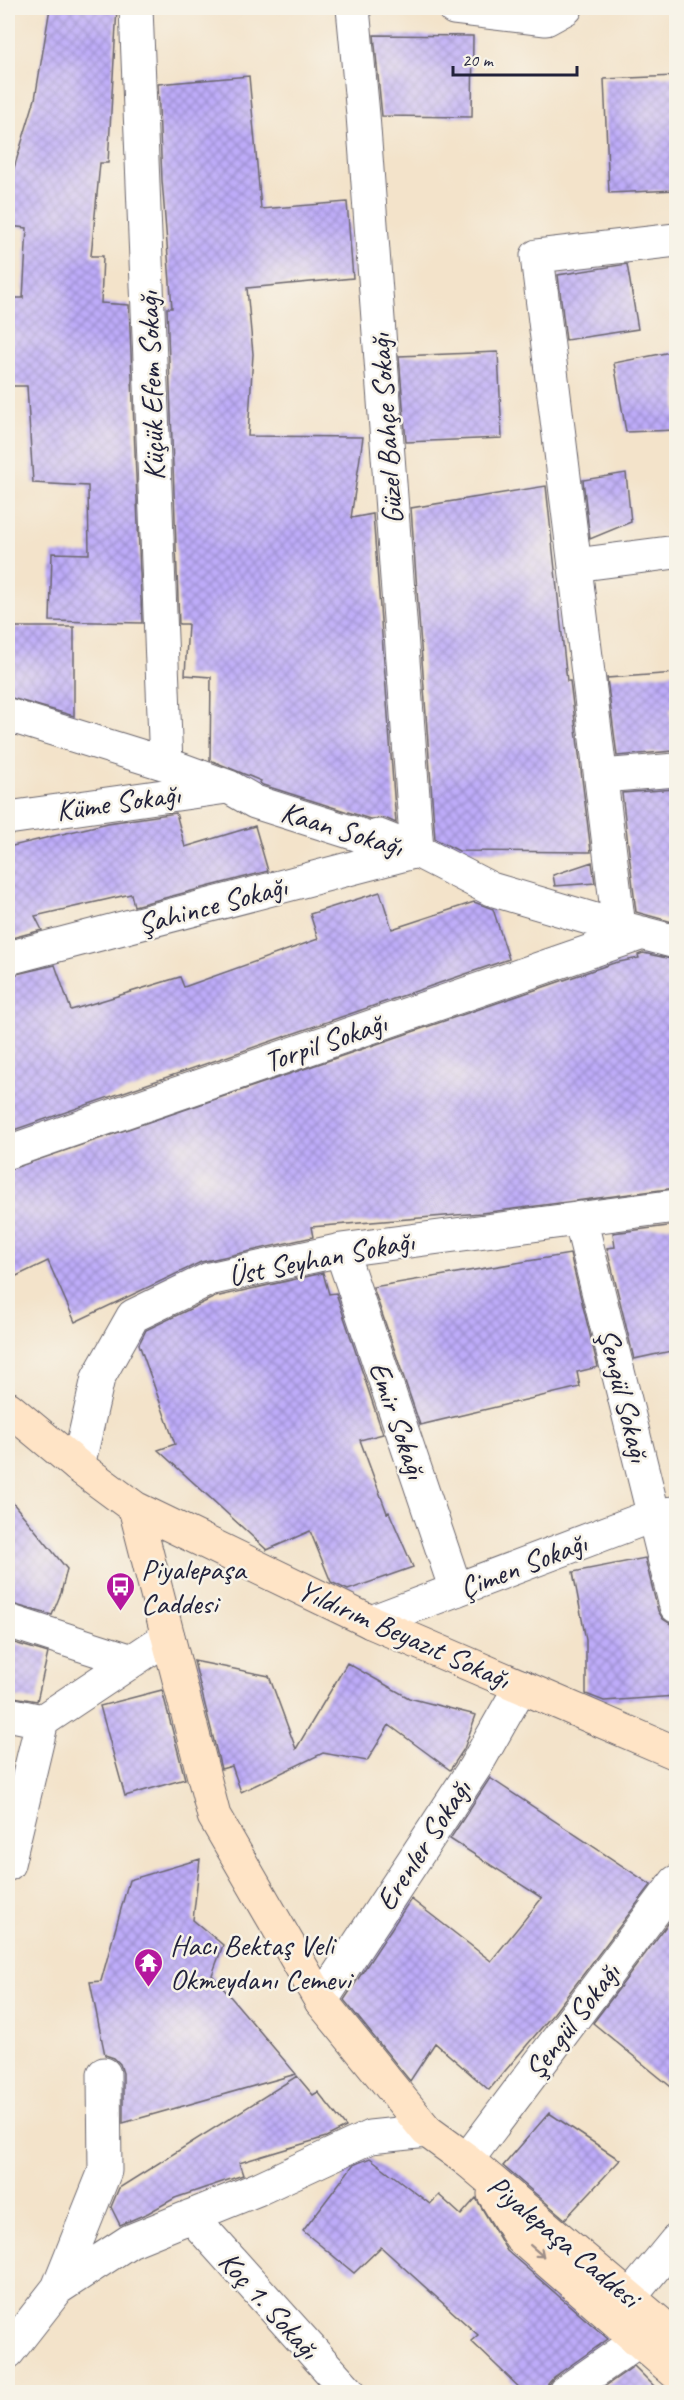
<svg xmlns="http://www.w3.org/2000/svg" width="684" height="2400" viewBox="0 0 684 2400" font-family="Caveat,sans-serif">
<defs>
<pattern id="building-cross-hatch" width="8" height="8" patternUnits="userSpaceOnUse" patternTransform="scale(1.5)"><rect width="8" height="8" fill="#beacf9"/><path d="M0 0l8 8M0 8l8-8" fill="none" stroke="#9a8ccb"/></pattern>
</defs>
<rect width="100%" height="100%" fill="#f7f3e8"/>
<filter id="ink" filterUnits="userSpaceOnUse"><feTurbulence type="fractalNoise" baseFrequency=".0167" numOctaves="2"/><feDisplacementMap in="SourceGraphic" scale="12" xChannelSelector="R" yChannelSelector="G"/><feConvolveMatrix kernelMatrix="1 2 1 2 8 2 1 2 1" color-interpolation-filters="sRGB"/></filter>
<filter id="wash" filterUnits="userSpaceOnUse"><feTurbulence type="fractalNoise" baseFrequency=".008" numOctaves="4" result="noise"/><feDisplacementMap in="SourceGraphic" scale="24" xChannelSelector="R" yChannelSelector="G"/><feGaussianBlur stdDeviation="1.35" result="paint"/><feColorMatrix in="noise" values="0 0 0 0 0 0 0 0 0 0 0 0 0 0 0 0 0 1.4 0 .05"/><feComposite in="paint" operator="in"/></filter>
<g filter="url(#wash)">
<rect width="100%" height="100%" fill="#f3e3ca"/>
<g id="blocks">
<path fill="url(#building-cross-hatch)" d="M50,8H117L108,163H100L91,256H103L101,303L129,305L142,623L50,621L52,553L89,554L88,486L33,483L27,386H8V298H23L27,228L8,226V167L14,168L35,99Z
M374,35L473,36L472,117L382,116Z
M249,76L261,209L347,202L353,278L247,288L253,354L248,436L363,437L351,518L373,514L396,823L385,818L370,819L263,785L260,783L261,781L210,760L211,677L185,675L188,624H179L167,308H172L162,180L158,84Z
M676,76V190L609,193L604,79Z
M627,264L638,329L566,340L558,275Z
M676,351V430L626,432L614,363Z
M498,352L502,438L406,442L399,356Z
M626,473L631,522L590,539L583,480Z
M546,486L567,681H570L591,852L459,851L435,839L411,508Z
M8,627H74V716L8,697Z
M676,673V708L670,709L673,751L617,756L607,678Z
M675,789L676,806V923L636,912L622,793Z
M176,813L185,847L255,826L268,871L134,906L131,894L35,916L42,930L8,939V847L108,823Z
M592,862L595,883L555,886L553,875Z
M380,892L392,929L474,902L493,909L509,959L8,1132V976L55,965L71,1010L180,977L184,987L318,939L310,914Z
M643,953L676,960V1188L481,1213L311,1227L313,1237L201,1262L75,1322L48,1261L8,1280V1170L614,963L639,958L638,955Z
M676,1225V1350L634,1359L607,1248L615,1247L613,1233Z
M570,1254L598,1367L577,1372L580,1387L420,1425L373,1287Z
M323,1273L329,1294L336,1293L383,1434L360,1440L387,1513L389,1512L413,1567L348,1590L331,1582L310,1531L267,1550L158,1450L175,1444L139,1344L146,1330L215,1297Z
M8,1497L67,1569L61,1593L52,1615L8,1603Z
M645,1558L658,1611L663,1619L671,1624L676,1656V1696L604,1701L586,1694V1640L573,1572Z
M8,1641L48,1653L37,1701L8,1696Z
M194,1661L269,1676L296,1749L347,1663L409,1698L476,1715L464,1749L450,1770L389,1725L367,1761L323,1753L241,1792L232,1766L221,1769Z
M162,1690L185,1779L125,1796L100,1706Z
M490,1778L651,1885L554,2013L489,2090L435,2043L410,2081L344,2000L411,1899L491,1961L542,1898L450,1839Z
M200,1859L193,1920L223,1945L212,1975L296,2074L123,2123V2073L120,2064L114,2058L105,2055L90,1982L101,1981L129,1880Z
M676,1913V2091L593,2023Z
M297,2076L313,2095L318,2092L346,2127L326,2137L239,2163L243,2175L175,2198L148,2213L120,2225L111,2207L119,2188Z
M549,2113L620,2160L565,2219L503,2166Z
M370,2158L430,2204L439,2195L461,2215L476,2198L507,2251L608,2339L554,2377L548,2384L546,2392H524L471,2341L478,2335L381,2247L354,2273L303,2231L353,2165Z
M634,2366L660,2392H597Z"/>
</g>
</g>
<g filter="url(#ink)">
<use href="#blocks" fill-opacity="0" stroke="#6b666d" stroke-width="1.5"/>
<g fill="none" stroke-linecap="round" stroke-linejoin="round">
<defs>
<path id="street" d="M136,8L166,764
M454,8L546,19L566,8
M575,565L676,552
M8,715L166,764L229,787L255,802L369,838L379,836L417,851L491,889L619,927L676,942
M601,776L676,770
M8,818L227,787
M619,927L537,256L676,240
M8,958L417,851L363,115L353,8
M8,1152L643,933
M580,1218L676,1606
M341,1250L456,1590
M78,1466L98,1378L133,1316L209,1279L341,1250L676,1206
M8,1621L132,1661
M371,1622L654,1515L675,1513
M8,1714L42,1721L168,1637
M8,1864L42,1721
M321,2001L475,1767L521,1686
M467,2160L676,1882
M191,2216L349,2392
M58,2288L105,2171L104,2074
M630,2297L676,2241
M8,2352L58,2288L130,2241L258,2189L370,2137L427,2131
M565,2392L661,2325"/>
<path id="secondary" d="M8,1408L78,1466L135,1508L214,1816L321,2001L427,2131L467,2160L676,2337
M135,1508L371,1622L676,1753
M494,2194L520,2237L676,2373"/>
</defs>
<use href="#street" stroke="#6b666d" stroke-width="35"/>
<use href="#secondary" stroke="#6b666d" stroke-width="35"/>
<use href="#street" stroke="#fff" stroke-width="33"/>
<use href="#secondary" stroke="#ffe4c6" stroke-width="33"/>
</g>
<defs><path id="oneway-shaft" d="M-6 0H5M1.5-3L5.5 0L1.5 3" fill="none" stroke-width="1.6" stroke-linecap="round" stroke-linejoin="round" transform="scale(1.5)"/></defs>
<use stroke="#9c8d87" href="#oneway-shaft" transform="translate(537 2251) rotate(41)"/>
</g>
<defs>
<symbol id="bus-pin" viewBox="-11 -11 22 30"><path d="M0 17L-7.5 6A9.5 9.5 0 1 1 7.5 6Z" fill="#b5179e" stroke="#f7f3e8"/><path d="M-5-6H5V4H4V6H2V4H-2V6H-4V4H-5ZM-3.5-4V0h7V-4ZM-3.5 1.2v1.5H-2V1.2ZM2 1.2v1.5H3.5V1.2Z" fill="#fff"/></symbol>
<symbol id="temple-pin" viewBox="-11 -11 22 30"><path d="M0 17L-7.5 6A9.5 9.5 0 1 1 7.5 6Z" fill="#b5179e" stroke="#f7f3e8"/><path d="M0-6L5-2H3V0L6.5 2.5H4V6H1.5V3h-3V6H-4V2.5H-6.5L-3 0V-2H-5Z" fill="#fff"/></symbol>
</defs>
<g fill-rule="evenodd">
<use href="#bus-pin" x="104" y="1570" width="33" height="45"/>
<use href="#temple-pin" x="132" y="1946" width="33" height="45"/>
</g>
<g text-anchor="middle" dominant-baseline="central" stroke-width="5" stroke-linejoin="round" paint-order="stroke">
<g font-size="30" fill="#22223b" stroke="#f7f3e8">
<text transform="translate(151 386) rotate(-92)">Küçük Efem Sokağı</text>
<text transform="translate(386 429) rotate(-94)">Güzel Bahçe Sokağı</text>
<text transform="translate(118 802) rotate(-8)">Küme Sokağı</text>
<text transform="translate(342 829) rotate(17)">Kaan Sokağı</text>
<text transform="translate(212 905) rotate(-15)">Şahince Sokağı</text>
<text transform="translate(325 1042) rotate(-19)">Torpil Sokağı</text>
<text transform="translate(321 1258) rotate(-11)">Üst Seyhan Sokağı</text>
<text transform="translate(624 1395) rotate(76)">Şengül Sokağı</text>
<text transform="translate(398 1420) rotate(71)">Emir Sokağı</text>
<text transform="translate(523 1565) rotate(-21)">Çimen Sokağı</text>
<text transform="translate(404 1634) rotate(24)">Yıldırım Beyazıt Sokağı</text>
<text transform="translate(423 1845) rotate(-57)">Erenler Sokağı</text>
<text transform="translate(572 2021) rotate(-53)">Şengül Sokağı</text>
<text transform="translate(564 2241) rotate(40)">Piyalepaşa Caddesi</text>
<text transform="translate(269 2305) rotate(48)">Koç 1. Sokağı</text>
</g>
<g font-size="30" fill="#22223b" stroke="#f7f3e8" text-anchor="start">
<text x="141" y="1569">Piyalepaşa<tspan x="141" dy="34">Caddesi</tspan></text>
<text x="170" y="1945">Hacı Bektaş Veli<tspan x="170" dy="34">Okmeydanı Cemevi</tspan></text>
</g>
</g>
<rect width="684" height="2400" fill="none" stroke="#f7f3e8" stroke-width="30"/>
<path d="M453 66v9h124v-9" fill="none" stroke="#22223b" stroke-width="3"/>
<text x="462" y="66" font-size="18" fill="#22223b" stroke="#f7f3e8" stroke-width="4.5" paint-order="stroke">20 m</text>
</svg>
